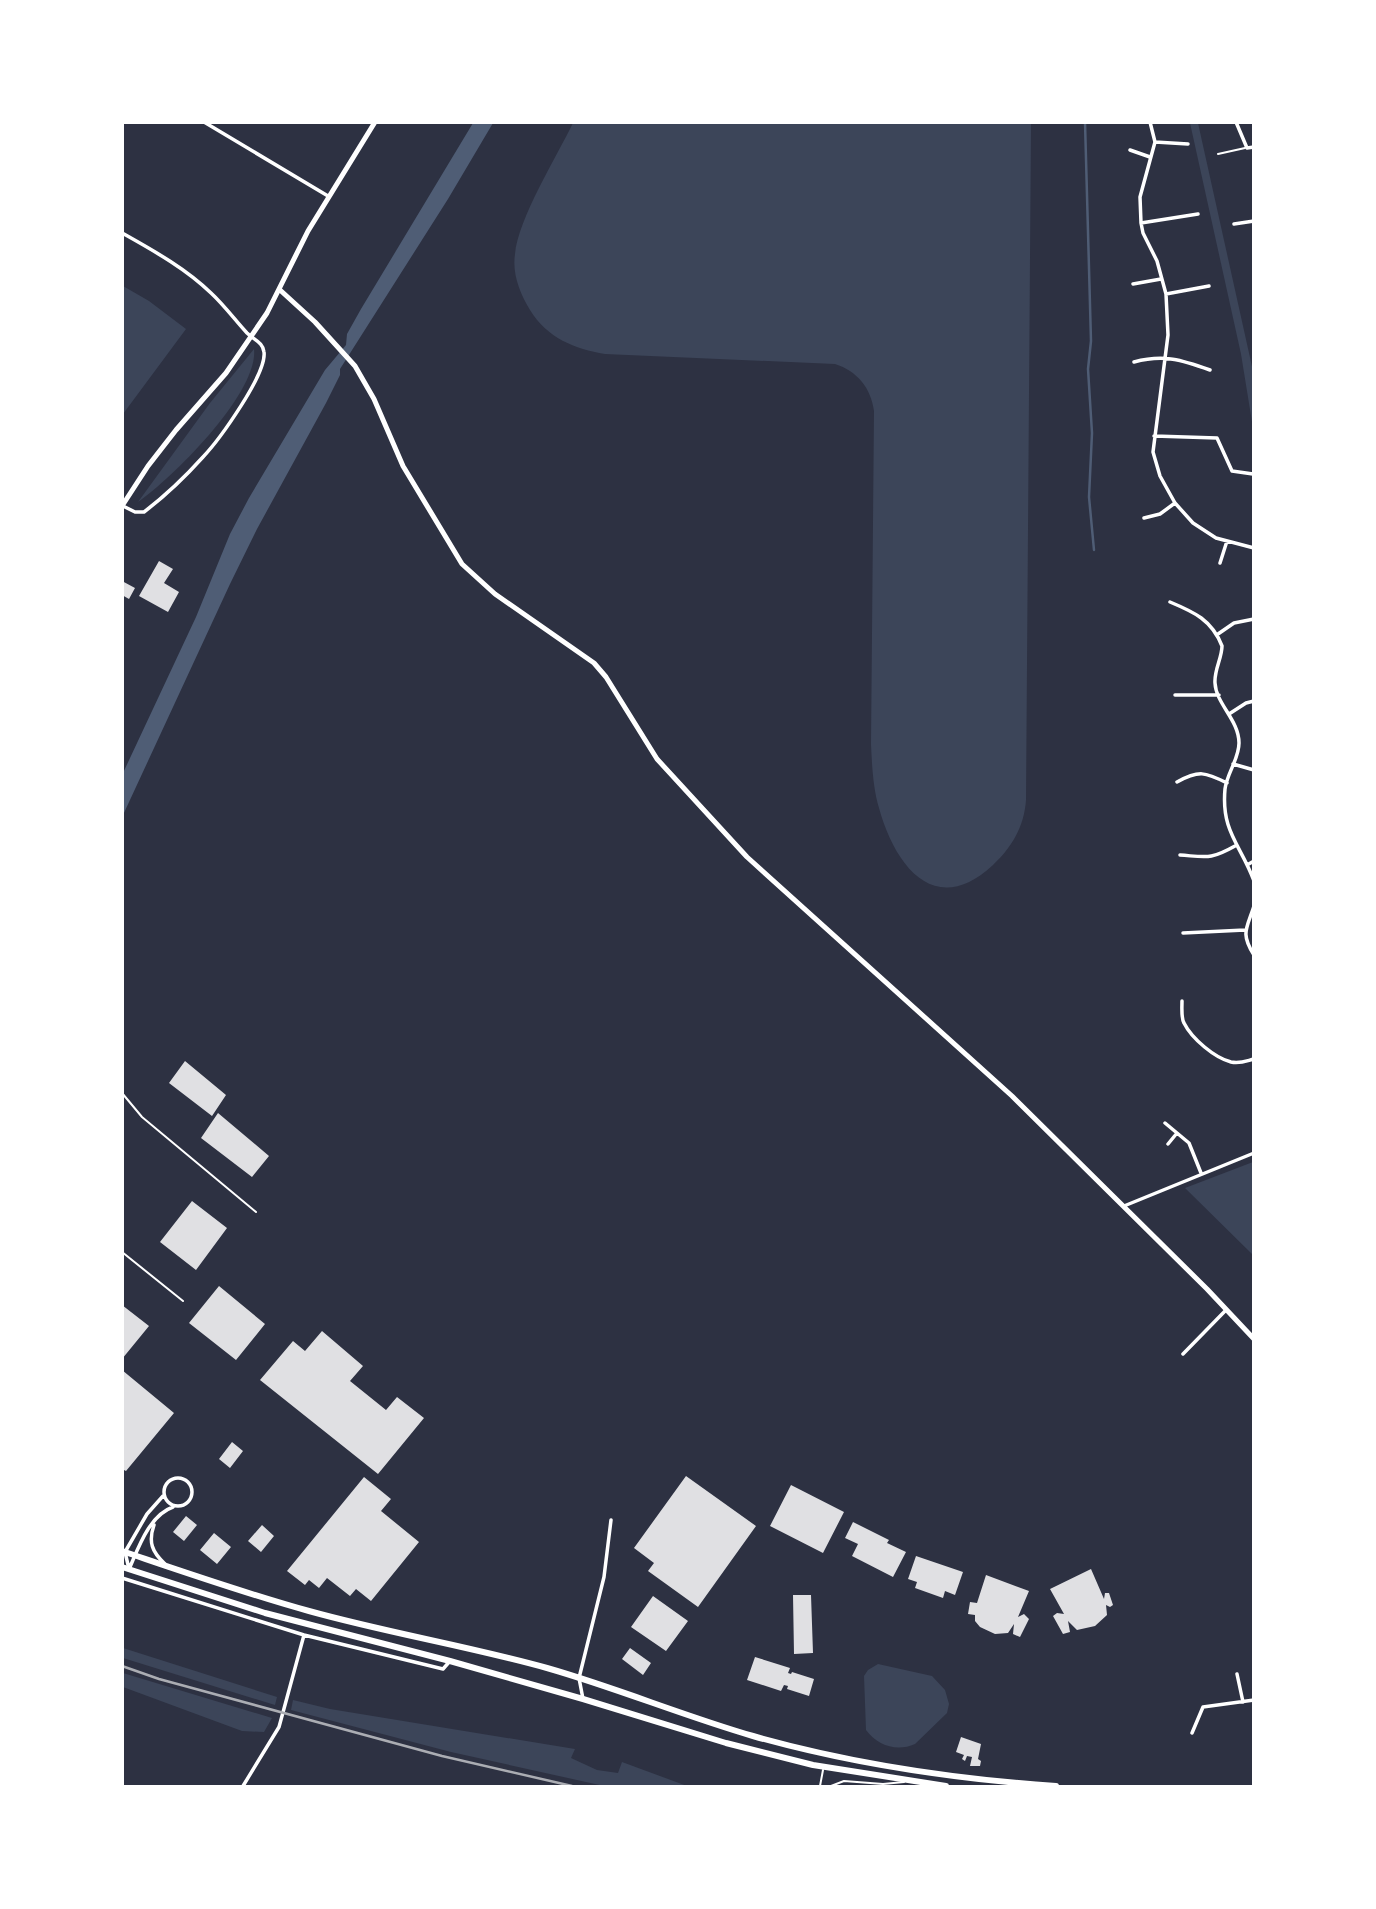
<svg xmlns="http://www.w3.org/2000/svg" width="1376" height="1909" viewBox="0 0 1376 1909" font-family="'Varela Round',sans-serif">
<rect width="100%" height="100%" fill="#2d3142"/>
<path fill="#3c4559" d="M573,123H1031L1026,800C1024,827 1012,847 993,865C935,919 895,866 879,808C873,788 872,766 871,744L874,411C871,388 857,371 835,364L605,354C575,349 547,338 530,310C520,293 512,274 515,254C518,219 557,156 573,123Z
M1190,123H1198L1253,371V428L1241,354Z
M123,286L149,301L186,329L123,414Z
M254,349C259,392 173,478 138,502L210,403Z
M1253,1162V1255L1185,1188Z
M123,1648L277,1697L275,1705L123,1658Z
M878,1664L932,1676L945,1690L949,1704L947,1713L915,1744C897,1752 878,1746 866,1730L864,1676L868,1670Z
M123,1673L272,1718L264,1732L242,1731L123,1687Z
M293,1700L330,1709L575,1749L571,1758L597,1770L618,1773L622,1762L687,1786H604L451,1752L291,1710Z"/>
<path fill="#4f5d75" d="M473,123H493L448,199L340,369V375L326,403L257,529L230,584L123,815V773L196,617L230,534L249,498L325,370L346,345L347,334L361,309Z"/>
<g fill="none" stroke-linecap="round" stroke-linejoin="round">
<path stroke="#4f5d75" stroke-width="2.5" d="M1085,122L1091,341L1088,369L1092,433L1089,497L1094,550"/>
</g>
<path fill="#e0e0e3" d="M159,561L173,569L164,583L179,592L168,612L139,596Z
M122,581L135,588L129,599L122,595Z
M185,1061L226,1095L212,1116L169,1083Z
M218,1113L269,1156L252,1177L201,1138Z
M192,1201L227,1228L196,1270L160,1242Z
M219,1286L265,1324L236,1360L189,1323Z
M122,1305L149,1326L122,1359Z
M322,1331L363,1366L350,1381L386,1410L397,1397L424,1418L378,1474L260,1380L293,1341L305,1351Z
M122,1370L174,1413L126,1471L122,1469Z
M232,1442L243,1451L230,1468L219,1459Z
M686,1476L756,1526L698,1607L648,1571L654,1563L634,1548Z
M364,1477L391,1499L381,1511L419,1542L371,1601L356,1589L350,1596L327,1578L319,1588L309,1580L305,1585L287,1571Z
M791,1485L844,1512L823,1553L770,1526Z
M186,1516L197,1525L184,1541L173,1532Z
M853,1522L889,1540L887,1543L906,1552L893,1577L852,1556L858,1544L845,1538Z
M262,1525L274,1536L261,1552L248,1541Z
M214,1533L231,1547L217,1564L200,1550Z
M916,1556L963,1572L955,1595L945,1591L943,1598L915,1588L917,1582L908,1579Z
M1091,1569L1104,1599L1105,1593H1109L1113,1605L1110,1607L1106,1605L1107,1615L1095,1626L1077,1630L1068,1621L1070,1632L1063,1634L1053,1616L1057,1613L1064,1614L1050,1589Z
M986,1575L1029,1591L1018,1617L1024,1614L1029,1619L1020,1637L1013,1634L1014,1624L1008,1633L995,1634L980,1627L975,1621V1615L968,1614L970,1602L977,1603Z
M793,1595H811L813,1653L794,1654Z
M653,1596L688,1621L666,1651L631,1627Z
M630,1648L651,1663L643,1675L622,1659Z
M755,1657L790,1668L788,1673L791,1674L792,1672L814,1679L809,1696L787,1689L788,1686L784,1685L781,1691L747,1680Z
M961,1737L981,1744L978,1759L981,1761L980,1766H970L972,1757L967,1756L965,1761L962,1759L964,1755L956,1752Z"/>
<g fill="none" stroke-linecap="round" stroke-linejoin="round">
<path stroke="#fff" stroke-width="2" d="M1218,154L1245,148
M122,1093L142,1117L256,1212
M122,1252L183,1301
M820,1786L823,1770
M831,1786L844,1781L883,1784L904,1782"/>
<path stroke="#fff" stroke-width="3.5" d="M204,122L328,196
M1150,122L1155,142L1140,197L1141,223L1143,233L1157,261L1166,294L1168,335L1153,452L1160,476L1175,503L1193,523L1216,538L1254,548
M1236,122L1247,148L1254,147
M1155,142L1188,144
M1130,150L1150,157
M1141,223L1198,214
M1234,224L1254,221
M122,233C154,251 185,268 211,293C224,305 235,320 247,333C254,340 263,342 264,352C267,374 219,440 203,457C185,477 165,496 144,512H135L123,506
M1133,284L1161,279
M1166,294L1209,286
M1134,362C1164,354 1182,360 1210,370
M1154,436L1217,438L1232,471L1253,474
M1144,518L1160,514L1175,503
M1220,563L1227,541
M1170,602C1194,612 1212,620 1222,646C1222,658 1214,670 1215,683C1216,704 1239,720 1239,743C1239,759 1227,773 1225,789C1221,832 1241,845 1254,881
M1218,634L1234,623L1254,619
M1175,695H1219
M1229,714L1246,703L1254,701
M1233,764L1254,770
M1177,782C1199,770 1205,772 1227,783
M1180,855C1207,857 1210,860 1235,846
M1247,865L1254,861
M1254,906C1247,928 1240,933 1254,955
M1183,933L1245,930
M1182,1001C1182,1008 1181,1018 1184,1023C1192,1039 1215,1058 1231,1062C1240,1064 1246,1061 1254,1059
M1165,1123L1189,1143L1201,1173
M1168,1144L1177,1133
M1124,1206L1254,1153
M1183,1354L1226,1310
M164 1492a14 14 0 1 1 28 0a14 14 0 1 1-28 0Z
M154,1525C148,1542 152,1552 165,1564
M130,1567C139,1546 150,1515 173,1507
M129,1569L125,1552L147,1514L163,1496
M122,1578L304,1635L443,1669L450,1661
M1237,1674L1243,1702
M583,1699L579,1678L604,1577L611,1520
M1192,1733L1203,1707L1254,1700
M243,1786L279,1727L304,1635"/>
<path stroke="#fff" stroke-width="5" d="M280,290L315,322L355,366L374,399L403,466L462,564L495,594L594,663L606,677L657,759L747,857L1012,1096L1207,1289L1254,1339"/>
<path stroke="#fff" stroke-width="5" d="M122,506L148,466L176,430L226,373L267,313L308,231L375,122"/>
<path stroke="#fff" stroke-width="6" d="M122,1551C184,1572 247,1594 309,1611C388,1633 468,1646 547,1668C617,1688 684,1716 753,1736C852,1764 955,1779 1056,1786
M122,1567L265,1613L450,1661L583,1699L726,1743L813,1765L946,1786"/>
<path stroke="#abadb3" stroke-width="2.5" d="M122,1666L159,1679L442,1756L572,1786"/>
</g>
<rect width="1376" height="1909" fill="none" stroke="#ffffff" stroke-width="248"/>
</svg>
